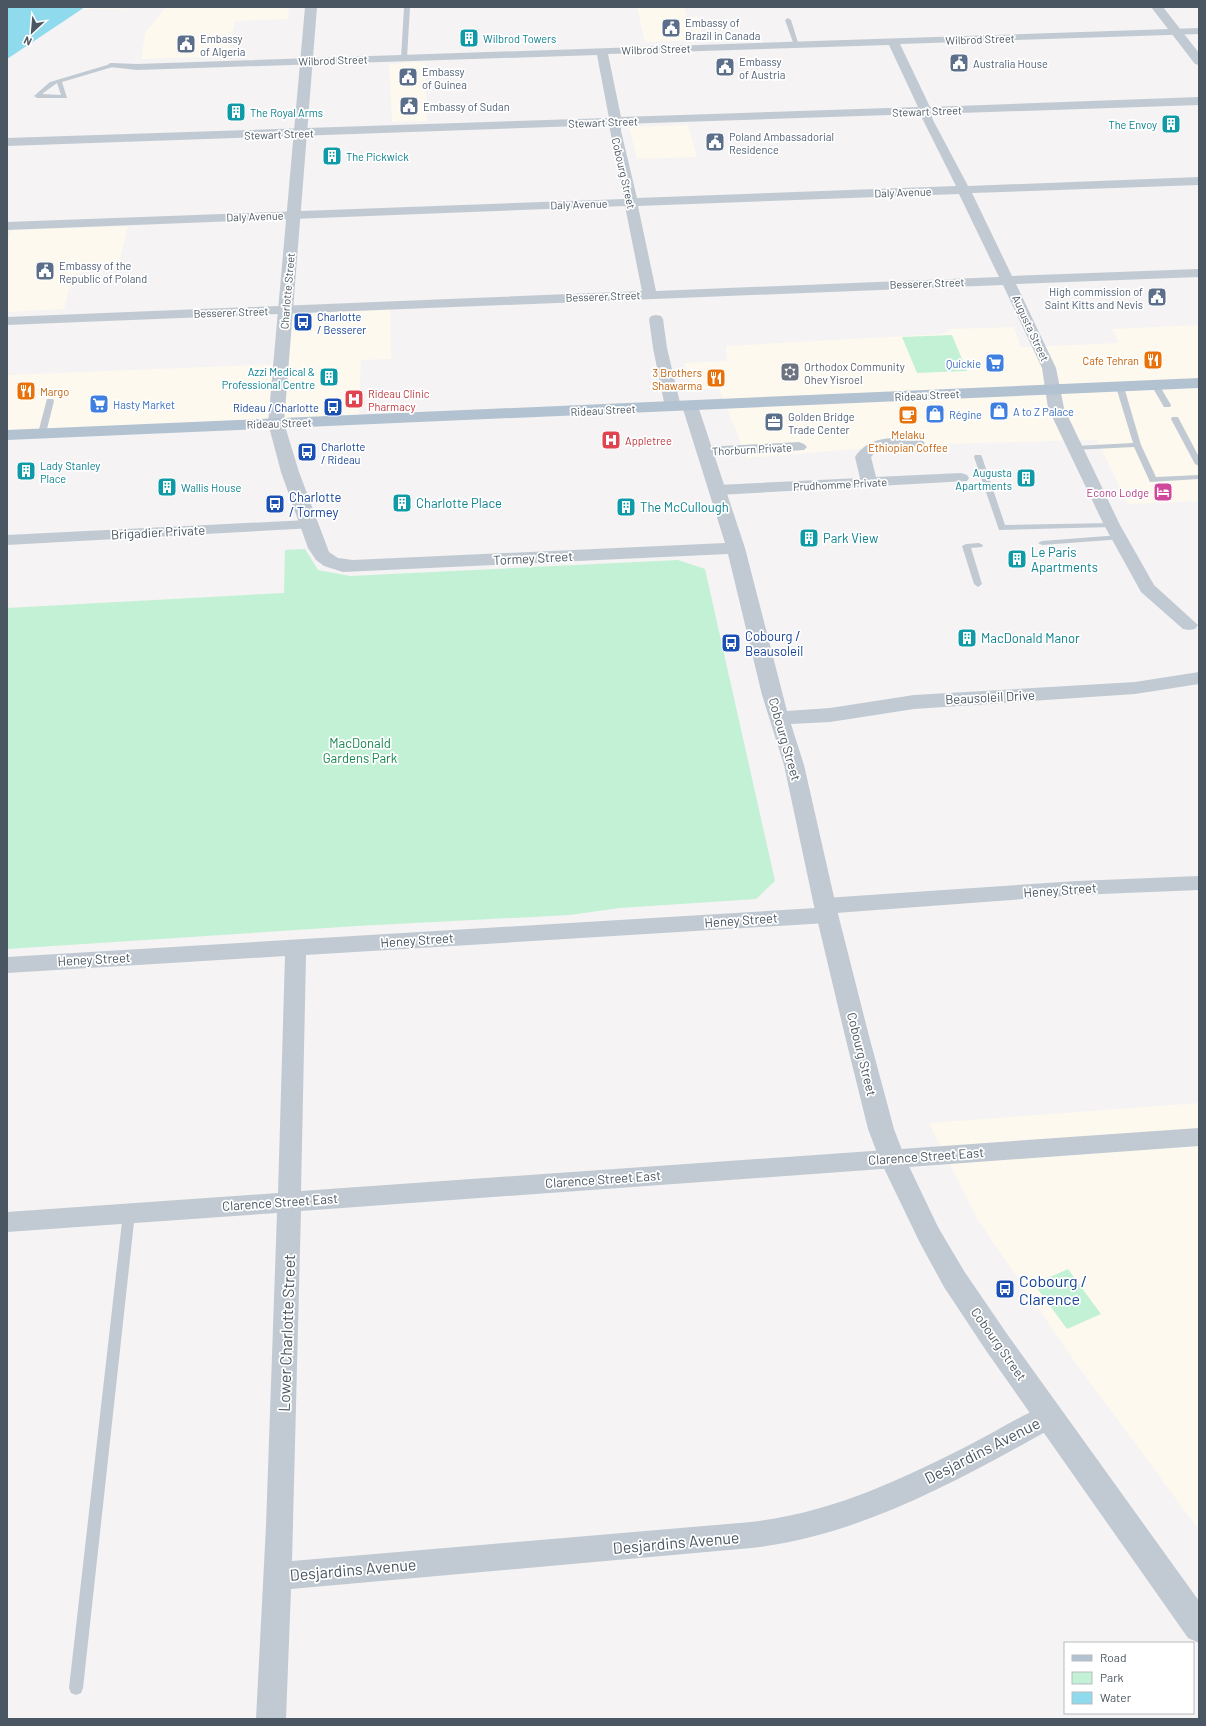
<svg xmlns="http://www.w3.org/2000/svg" width="1206" height="1726" viewBox="0 0 1206 1726" font-family="Barlow,sans-serif">
<rect width="100%" height="100%" fill="#f5f3f3"/>
<path fill="#fdf9ef" d="M85,7H289L288,19L235,21L227,56L141,59L145,33L165,8L82,9Z
M637,7H684L687,17H697L704,40L645,42Z
M425,62L427,121L392,122L389,64Z
M688,125L697,157L637,159L629,127Z
M128,226L118,267L83,268L82,273L73,274L64,309L7,312V245L11,230Z
M390,305L391,359L361,360L359,420L7,435V375L281,364L285,309Z
M1199,325V501L1128,504L1097,440L903,445L747,458L719,389H694L684,363L727,361L726,346L942,334L951,329L1013,327L1021,347L1119,343L1112,329Z
M1199,1103V1530L1075,1362L978,1220L929,1123Z"/>
<path fill="#c3f1d5" d="M952,335L967,371L917,373L902,337Z
M305,549L318,570L350,576L678,560L705,569L775,881L756,899L620,908L570,915L357,926L7,949V608L284,593L285,550Z
M1068,1269L1101,1314L1067,1329L1034,1284Z"/>
<path fill="#90daee" d="M7,7H85L7,59Z"/>
<g fill="none" stroke-linecap="round" stroke-linejoin="round">
<path fill="#c1cad2" fill-rule="evenodd" d="M404,7H410L407,58L404,60L401,58Z
M788,18L791,20L799,46L794,45L785,20Z
M114,63L117,65L116,66L62,82L67,98H37L34,96L50,82ZM57,83L61,95L42,94Z
M1152,383H1158L1171,405L1170,407H1164L1151,385Z
M1117,385H1120L1124,387L1141,445L1156,477L1199,475V479L1150,482L1134,447L1073,450L1072,448L1076,446L1133,443L1116,387Z
M47,399H53L54,401L46,433L42,435L38,433Z
M1172,417H1178L1179,419L1199,457V466L1195,464L1171,419Z
M975,455H981L982,457L1005,525L1112,523L1116,525L1112,527L999,530L974,457Z
M1120,535H1123V539L1042,545L1038,543L1042,541Z
M979,543L983,545L982,547L971,548L982,584L978,587L974,584L962,546L966,544Z
M129,1208L133,1209L135,1213L83,1688L81,1693L76,1695L71,1693L69,1688L123,1213L125,1209Z"/>
<path fill="#c1cad2" fill-rule="evenodd" d="M1199,28V34L900,44L930,107L1199,97V105L931,114L933,120L968,186L1199,177V185L972,193L1012,276L1199,269V277L1016,284L1056,368L1064,408L1120,525L1154,585L1198,625L1195,629L1189,630L1183,629L1141,592L1104,525L1048,408L1042,368L1003,285L7,325V317L642,291L625,206L7,230V222L624,199L609,125L7,146V138L609,118L597,55L137,70L110,67L108,65L110,63L137,64ZM889,45L918,107L621,117L608,54ZM920,114L956,186L637,198L621,131V124ZM959,194L999,277L656,291L638,206Z
M656,315L661,316L663,319L667,348L681,407L678,410H668L665,407L653,348L649,319L651,316Z
M917,438L922,440L925,443L922,446C906,450 882,441 871,457L876,477L961,473L967,475L969,478L967,481L718,495L712,493L710,490L712,487L718,485L860,478L855,457C870,435 893,438 917,438Z
M799,442L804,444L807,447L804,450L705,457L700,455L697,452L700,449L705,447Z
M308,520L314,522L316,525L314,528L7,545V535Z
M1199,876V890L1077,895L836,913L837,915L834,920L827,923L306,955L301,1191L1199,1128V1146L301,1211L292,1561L751,1522C831,1513 903,1479 973,1443C998,1430 1023,1414 1049,1404L1058,1407L1062,1416L1058,1425C962,1478 862,1536 751,1548L291,1589L286,1719H256L266,1526L277,1213L7,1232V1212L278,1193L285,956L7,973V957L816,908L815,906L818,901L825,898L1077,881Z"/>
<path fill="#c1cad2" fill-rule="evenodd" d="M305,7H317L284,423L299,472L329,552L338,558L353,560L725,543L682,406L684,402L690,401L696,402L698,406L745,548L787,711L830,708L914,695L1135,682L1199,672V684L1135,694L914,709L830,722L791,724L804,765L836,906L869,1036L894,1129L905,1158L938,1227L964,1271L1007,1334L1199,1601V1643L1188,1638L987,1352L944,1287L920,1243L879,1158L868,1129L845,1036L814,906L784,765L762,695L728,554L343,572L324,566L316,560L308,548L281,472L268,423Z
M1151,7H1163L1199,53V65L1195,64Z"/>
<path fill="#b3c2d1" fill-rule="evenodd" d="M1199,378V388L7,440V430Z"/>
</g>
<defs>
<symbol id="civic-square" viewBox="-11 -11 22 22"><rect x="-9" y="-9" width="18" height="18" rx="4" fill="#5c6f8a" stroke="#fff"/><path d="M-.6-6.5H3V-4.5H.6V-3L4-1V1h2V6H-6V1h2V-1L-.6-3ZM-1.2 2.5V6h2.4V2.5Z" fill="#fff"/></symbol>
<symbol id="building-square" viewBox="-11 -11 22 22"><rect x="-9" y="-9" width="18" height="18" rx="4" fill="#0f9aa8" stroke="#fff"/><path d="M-4-6H4V6H1V3H-1V6H-4ZM-2.5-4.3h1.7v1.8h-1.7ZM.8-4.3h1.7v1.8H.8ZM-2.5-1h1.7V.8h-1.7ZM.8-1h1.7V.8H.8Z" fill="#fff"/></symbol>
<symbol id="bus-square" viewBox="-11 -11 22 22"><rect x="-9" y="-9" width="18" height="18" rx="4" fill="#1a4fb4" stroke="#fff"/><path d="M-5-6H5V4H4V6H2V4H-2V6H-4V4H-5ZM-3.5-4V0h7V-4ZM-3.5 1.2v1.5H-2V1.2ZM2 1.2v1.5H3.5V1.2Z" fill="#fff"/></symbol>
<symbol id="restaurant-square" viewBox="-11 -11 22 22"><rect x="-9" y="-9" width="18" height="18" rx="4" fill="#e8710a" stroke="#fff"/><path d="M-5-6h1v4h1v-4h1v4h1v-4h1v5L-1.5 .5V6h-2V.5L-5-1ZM5-6V6H3V1.5H1.5Q1.5-4 5-6Z" fill="#fff"/></symbol>
<symbol id="supermarket-square" viewBox="-11 -11 22 22"><rect x="-9" y="-9" width="18" height="18" rx="4" fill="#3f7fe0" stroke="#fff"/><path d="M-6-5.5h2.5l.6 2H6L4.5 2H-2.5L-4.4-4H-6ZM-1.5 3.2a1.3 1.3 0 1 0 .1 0ZM3 3.2a1.3 1.3 0 1 0 .1 0Z" fill="#fff"/></symbol>
<symbol id="synagogue-square" viewBox="-11 -11 22 22"><rect x="-9" y="-9" width="18" height="18" rx="4" fill="#6b7280" stroke="#fff"/><path d="M0-6.5L5.6 3.2H-5.6ZM0 6.5L5.6-3.2H-5.6Z" fill="#fff"/></symbol>
<symbol id="hospital-square" viewBox="-11 -11 22 22"><rect x="-9" y="-9" width="18" height="18" rx="4" fill="#e0444e" stroke="#fff"/><path d="M-5-5h3v3.5h4V-5h3V5h-3V1.5h-4V5h-3Z" fill="#fff"/></symbol>
<symbol id="shop-square" viewBox="-11 -11 22 22"><rect x="-9" y="-9" width="18" height="18" rx="4" fill="#3f7fe0" stroke="#fff"/><path d="M-5-2.5h2.3a2.7 3.5 0 0 1 5.4 0H5L5.5 6h-11ZM-1.5-2.5h3a1.5 2.3 0 0 0-3 0Z" fill="#fff"/></symbol>
<symbol id="cafe-square" viewBox="-11 -11 22 22"><rect x="-9" y="-9" width="18" height="18" rx="4" fill="#e8710a" stroke="#fff"/><path d="M-5.5-4.5H6V0H3Q3 3.5 0 3.5H-2.5Q-5.5 3.5-5.5 0ZM3-3.2v2h1.7v-2ZM-6 4.5H4V6H-6Z" fill="#fff"/></symbol>
<symbol id="office-square" viewBox="-11 -11 22 22"><rect x="-9" y="-9" width="18" height="18" rx="4" fill="#5c6f8a" stroke="#fff"/><path d="M-6-3h4V-5.5h4V-3h4V5H-6ZM-1-4.5V-3h2v-1.5ZM-6 0V1H6V0Z" fill="#fff"/></symbol>
<symbol id="hotel-square" viewBox="-11 -11 22 22"><rect x="-9" y="-9" width="18" height="18" rx="4" fill="#d1479c" stroke="#fff"/><path d="M-6-4.5h1.5V1H6V5H4.5V3h-9V5H-6ZM-4 0a1.8 1.8 0 1 1 3.6 0ZM.5 0V-2.5h3Q6-2.5 6 0Z" fill="#fff"/></symbol>
</defs>
<g fill-rule="evenodd">
<use href="#civic-square" x="660" y="17" width="22" height="22"/>
<use href="#building-square" x="458" y="27" width="22" height="22"/>
<use href="#civic-square" x="175" y="33" width="22" height="22"/>
<use href="#civic-square" x="948" y="52" width="22" height="22"/>
<use href="#civic-square" x="714" y="56" width="22" height="22"/>
<use href="#civic-square" x="397" y="66" width="22" height="22"/>
<use href="#civic-square" x="398" y="95" width="22" height="22"/>
<use href="#building-square" x="225" y="101" width="22" height="22"/>
<use href="#building-square" x="1160" y="113" width="22" height="22"/>
<use href="#civic-square" x="704" y="131" width="22" height="22"/>
<use href="#building-square" x="321" y="145" width="22" height="22"/>
<use href="#civic-square" x="34" y="260" width="22" height="22"/>
<use href="#civic-square" x="1146" y="286" width="22" height="22"/>
<use href="#bus-square" x="292" y="311" width="22" height="22"/>
<use href="#restaurant-square" x="1142" y="349" width="22" height="22"/>
<use href="#supermarket-square" x="984" y="352" width="22" height="22"/>
<use href="#synagogue-square" x="779" y="361" width="22" height="22"/>
<use href="#building-square" x="318" y="366" width="22" height="22"/>
<use href="#restaurant-square" x="705" y="367" width="22" height="22"/>
<use href="#restaurant-square" x="15" y="380" width="22" height="22"/>
<use href="#hospital-square" x="343" y="388" width="22" height="22"/>
<use href="#supermarket-square" x="88" y="393" width="22" height="22"/>
<use href="#bus-square" x="322" y="396" width="22" height="22"/>
<use href="#shop-square" x="988" y="400" width="22" height="22"/>
<use href="#shop-square" x="924" y="403" width="22" height="22"/>
<use href="#cafe-square" x="897" y="404" width="22" height="22"/>
<use href="#office-square" x="763" y="411" width="22" height="22"/>
<use href="#hospital-square" x="600" y="429" width="22" height="22"/>
<use href="#bus-square" x="296" y="441" width="22" height="22"/>
<use href="#building-square" x="15" y="460" width="22" height="22"/>
<use href="#building-square" x="1015" y="467" width="22" height="22"/>
<use href="#building-square" x="156" y="476" width="22" height="22"/>
<use href="#hotel-square" x="1152" y="481" width="22" height="22"/>
<use href="#building-square" x="391" y="492" width="22" height="22"/>
<use href="#bus-square" x="264" y="493" width="22" height="22"/>
<use href="#building-square" x="615" y="496" width="22" height="22"/>
<use href="#building-square" x="798" y="527" width="22" height="22"/>
<use href="#building-square" x="1006" y="548" width="22" height="22"/>
<use href="#building-square" x="956" y="627" width="22" height="22"/>
<use href="#bus-square" x="720" y="632" width="22" height="22"/>
<use href="#bus-square" x="994" y="1278" width="22" height="22"/>
</g>
<g text-anchor="middle" dominant-baseline="central" stroke-width="3.5" stroke-linejoin="round" paint-order="stroke">
<g font-size="11" fill="#4e5e75" stroke="#fff" text-anchor="start">
<text x="685" y="22">Embassy of<tspan x="685" dy="13">Brazil in Canada</tspan></text>
<text x="200" y="38">Embassy<tspan x="200" dy="13">of Algeria</tspan></text>
<text x="739" y="61">Embassy<tspan x="739" dy="13">of Austria</tspan></text>
<text x="973" y="63">Australia House</text>
<text x="422" y="71">Embassy<tspan x="422" dy="13">of Guinea</tspan></text>
<text x="423" y="106">Embassy of Sudan</text>
<text x="729" y="136">Poland Ambassadorial<tspan x="729" dy="13">Residence</tspan></text>
<text x="59" y="265">Embassy of the<tspan x="59" dy="13">Republic of Poland</tspan></text>
<text x="1143" y="291" text-anchor="end">High commission of<tspan x="1143" dy="13">Saint Kitts and Nevis</tspan></text>
<text x="788" y="416">Golden Bridge<tspan x="788" dy="13">Trade Center</tspan></text>
</g>
<g font-size="11" fill="#0d838f" stroke="#fff" text-anchor="start">
<text x="483" y="38">Wilbrod Towers</text>
<text x="250" y="112">The Royal Arms</text>
<text x="1157" y="124" text-anchor="end">The Envoy</text>
<text x="346" y="156">The Pickwick</text>
<text x="315" y="371" text-anchor="end">Azzi Medical &amp;<tspan x="315" dy="13">Professional Centre</tspan></text>
<text x="40" y="465">Lady Stanley<tspan x="40" dy="13">Place</tspan></text>
<text x="1012" y="472" text-anchor="end">Augusta<tspan x="1012" dy="13">Apartments</tspan></text>
<text x="181" y="487">Wallis House</text>
</g>
<g font-size="11" fill="#4a5661" stroke="#fff">
<text transform="translate(980 39) rotate(-2)">Wilbrod Street</text>
<text transform="translate(656 49) rotate(-2)">Wilbrod Street</text>
<text transform="translate(333 60) rotate(-2)">Wilbrod Street</text>
<text transform="translate(927 111) rotate(-2)">Stewart Street</text>
<text transform="translate(603 122) rotate(-2)">Stewart Street</text>
<text transform="translate(279 134) rotate(-2)">Stewart Street</text>
<text transform="translate(624 173) rotate(77)">Cobourg Street</text>
<text transform="translate(903 192) rotate(-2)">Daly Avenue</text>
<text transform="translate(579 204) rotate(-2)">Daly Avenue</text>
<text transform="translate(255 216) rotate(-2)">Daly Avenue</text>
<text transform="translate(927 283) rotate(-2)">Besserer Street</text>
<text transform="translate(287 291) rotate(-85)">Charlotte Street</text>
<text transform="translate(603 296) rotate(-2)">Besserer Street</text>
<text transform="translate(231 312) rotate(-2)">Besserer Street</text>
<text transform="translate(1031 328) rotate(65)">Augusta Street</text>
<text transform="translate(927 395) rotate(-3)">Rideau Street</text>
<text transform="translate(603 410) rotate(-3)">Rideau Street</text>
<text transform="translate(279 423) rotate(-2)">Rideau Street</text>
<text transform="translate(752 449) rotate(-3)">Thorburn Private</text>
<text transform="translate(840 484) rotate(-3)">Prudhomme Private</text>
</g>
<g font-size="11" fill="#164399" stroke="#fff" text-anchor="start">
<text x="317" y="316">Charlotte<tspan x="317" dy="13">/ Besserer</tspan></text>
<text x="319" y="407" text-anchor="end">Rideau / Charlotte</text>
<text x="321" y="446">Charlotte<tspan x="321" dy="13">/ Rideau</tspan></text>
</g>
<g font-size="11" fill="#c56008" stroke="#fff" text-anchor="end">
<text x="1139" y="360">Cafe Tehran</text>
<text x="702" y="372">3 Brothers<tspan x="702" dy="13">Shawarma</tspan></text>
<text x="40" y="391" text-anchor="start">Margo</text>
<text x="908" y="434" text-anchor="middle">Melaku<tspan x="908" dy="13">Ethiopian Coffee</tspan></text>
</g>
<g font-size="11" fill="#366cbe" stroke="#fff" text-anchor="start">
<text x="981" y="363" text-anchor="end">Quickie</text>
<text x="113" y="404">Hasty Market</text>
<text x="1013" y="411">A to Z Palace</text>
<text x="949" y="414">Régine</text>
</g>
<g font-size="11" fill="#5b616d" stroke="#fff" text-anchor="start">
<text x="804" y="366">Orthodox Community<tspan x="804" dy="13">Ohev Yisroel</tspan></text>
</g>
<g font-size="11" fill="#be3a42" stroke="#fff" text-anchor="start">
<text x="368" y="393">Rideau Clinic<tspan x="368" dy="13">Pharmacy</tspan></text>
<text x="625" y="440">Appletree</text>
</g>
<g font-size="11" fill="#b23c85" stroke="#fff" text-anchor="end">
<text x="1149" y="492">Econo Lodge</text>
</g>
<g font-size="13" fill="#164399" stroke="#fff" text-anchor="start">
<text x="289" y="497">Charlotte<tspan x="289" dy="15">/ Tormey</tspan></text>
<text x="745" y="636">Cobourg /<tspan x="745" dy="15">Beausoleil</tspan></text>
</g>
<g font-size="13" fill="#0d838f" stroke="#fff" text-anchor="start">
<text x="416" y="503">Charlotte Place</text>
<text x="640" y="507">The McCullough</text>
<text x="823" y="538">Park View</text>
<text x="1031" y="552">Le Paris<tspan x="1031" dy="15">Apartments</tspan></text>
<text x="981" y="638">MacDonald Manor</text>
</g>
<g font-size="13" fill="#4a5661" stroke="#fff">
<text transform="translate(158 532) rotate(-3)">Brigadier Private</text>
<text transform="translate(533 558) rotate(-3)">Tormey Street</text>
<text transform="translate(990 697) rotate(-3)">Beausoleil Drive</text>
<text transform="translate(785 739) rotate(74)">Cobourg Street</text>
<text transform="translate(1060 890) rotate(-4)">Heney Street</text>
<text transform="translate(741 920) rotate(-4)">Heney Street</text>
<text transform="translate(417 940) rotate(-4)">Heney Street</text>
<text transform="translate(94 959) rotate(-3)">Heney Street</text>
<text transform="translate(862 1054) rotate(76)">Cobourg Street</text>
<text transform="translate(926 1156) rotate(-4)">Clarence Street East</text>
<text transform="translate(603 1179) rotate(-4)">Clarence Street East</text>
<text transform="translate(280 1202) rotate(-4)">Clarence Street East</text>
<text transform="translate(999 1344) rotate(55)">Cobourg Street</text>
</g>
<g font-size="13" fill="#17864f" stroke="#fff">
<text x="360" y="743">MacDonald<tspan x="360" dy="15">Gardens Park</tspan></text>
</g>
<g font-size="16" fill="#164399" stroke="#fff" text-anchor="start">
<text x="1019" y="1280">Cobourg /<tspan x="1019" dy="18">Clarence</tspan></text>
</g>
<g font-size="16" fill="#4a5661" stroke="#fff">
<text transform="translate(286 1333) rotate(-88)">Lower Charlotte Street</text>
<text transform="translate(982 1450) rotate(-27)">Desjardins Avenue</text>
<text transform="translate(676 1542) rotate(-5)">Desjardins Avenue</text>
<text transform="translate(353 1569) rotate(-5)">Desjardins Avenue</text>
</g>
</g>
<rect width="1206" height="1726" fill="none" stroke="#4a5661" stroke-width="16"/>
<rect x="1064" y="1642" width="130" height="72" fill="#ffffff" stroke="#b7bbc0"/>
<rect x="1072" y="1655" width="20" height="6" fill="#b3c2d1" stroke="#b7bbc0"/>
<text x="1100" y="1662" font-size="12" fill="#4a5661">Road</text>
<rect x="1072" y="1672" width="20" height="12" fill="#c3f1d5" stroke="#b7bbc0"/>
<text x="1100" y="1682" font-size="12" fill="#4a5661">Park</text>
<rect x="1072" y="1692" width="20" height="12" fill="#90daee" stroke="#b7bbc0"/>
<text x="1100" y="1702" font-size="12" fill="#4a5661">Water</text>
<g transform="translate(32 32) rotate(206)" stroke="#ffffff" stroke-width="3" paint-order="stroke">
<path d="M0-3L7 15L0 10L-7 15Z" fill="#4a5661"/>
<text y="-6" font-size="11" font-weight="bold" text-anchor="middle" fill="#4a5661">N</text>
</g>
</svg>
